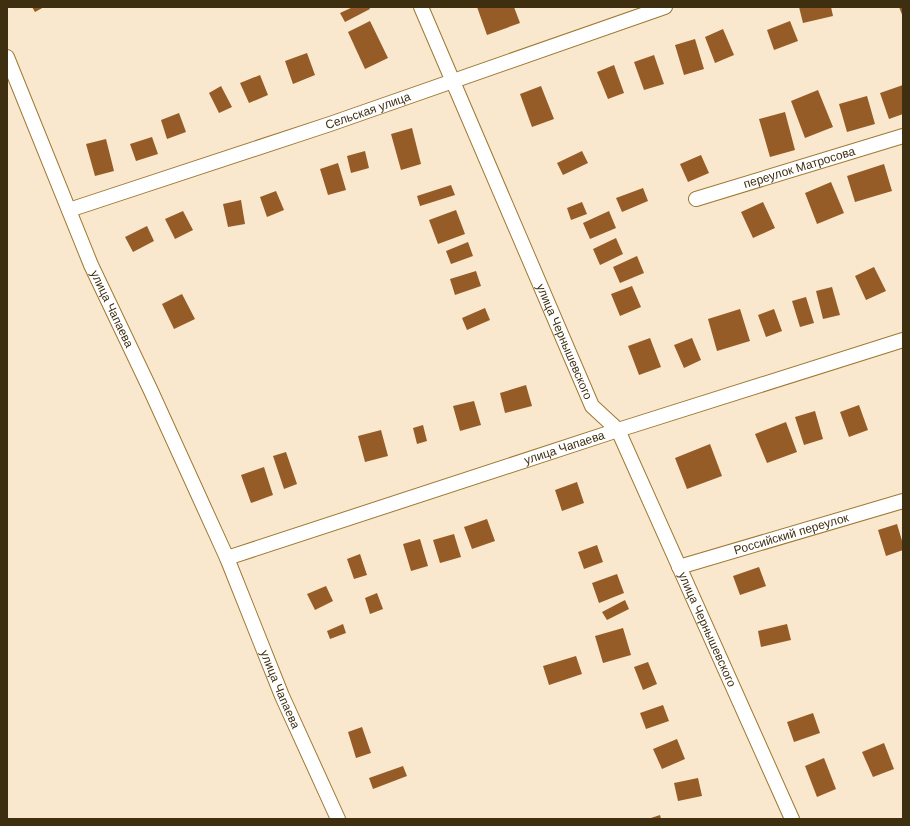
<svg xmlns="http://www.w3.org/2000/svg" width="910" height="826" viewBox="0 0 910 826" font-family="Helvetica,sans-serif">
<rect width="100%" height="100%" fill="#f9e8cd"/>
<path fill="#955c28" d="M32,7H44L35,12Z
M353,7H369L370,9L345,22L340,13Z
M477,7H514L520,23L487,35Z
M799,7H831L833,16L803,23Z
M899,7H903V17Z
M370,21L388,58L365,69L348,32Z
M790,21L798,41L774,50L767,30Z
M723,29L734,55L715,63L705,37Z
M695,39L704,69L684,75L675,45Z
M307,53L315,75L293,84L285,61Z
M654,55L664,84L644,90L634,62Z
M614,65L624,93L608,99L597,72Z
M260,75L268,95L249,103L240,83Z
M903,85V114L889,119L880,93Z
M221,86L232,107L219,113L209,93Z
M541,86L554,119L532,127L520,94Z
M818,90L833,127L805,138L791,101Z
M867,96L875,124L847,132L839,104Z
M785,112L795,150L770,157L759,119Z
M179,113L186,132L167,139L161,120Z
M412,128L421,164L401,170L391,134Z
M152,137L158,154L136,161L130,144Z
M106,139L114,171L95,176L86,144Z
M365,151L369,168L351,173L347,156Z
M582,151L588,163L563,175L557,163Z
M701,155L709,173L688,182L680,164Z
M338,163L346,190L328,195L320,169Z
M884,164L892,191L855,202L847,176Z
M831,182L844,213L817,224L805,193Z
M451,185L455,195L420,206L417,196Z
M643,188L648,201L622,212L616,198Z
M276,191L284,210L267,217L260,197Z
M241,200L245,224L228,227L223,204Z
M582,202L587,214L571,220L567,208Z
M763,202L775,228L753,238L741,212Z
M456,210L465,234L438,244L429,220Z
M183,211L193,230L175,239L165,219Z
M609,211L616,228L590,239L583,223Z
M147,226L154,241L133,252L125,237Z
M616,238L623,254L600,265L593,249Z
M468,242L473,256L451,264L446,251Z
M637,256L644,273L620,283L613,267Z
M874,267L886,291L866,300L855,276Z
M476,271L481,286L455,295L450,279Z
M632,286L641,307L620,316L611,294Z
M832,287L840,315L823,319L816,291Z
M182,294L195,319L174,329L162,304Z
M806,297L814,323L800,327L792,301Z
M485,308L490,320L467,330L462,318Z
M740,309L750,341L717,351L708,319Z
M774,309L782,331L766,337L758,315Z
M650,338L661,367L639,375L628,346Z
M692,338L701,360L684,368L674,345Z
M526,385L532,406L505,413L500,393Z
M474,401L481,425L460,431L453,406Z
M859,405L868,430L849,437L840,412Z
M815,411L823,439L804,445L795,417Z
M786,422L797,452L767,463L755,434Z
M423,425L427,441L417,444L413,428Z
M381,430L388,456L365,462L358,436Z
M710,444L722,476L687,489L675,458Z
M286,452L297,484L284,489L273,456Z
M264,467L273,495L251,503L241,475Z
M577,482L584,503L562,511L555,490Z
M487,519L495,541L472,549L464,527Z
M897,524L903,544V550L886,556L878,530Z
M454,534L461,557L440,563L433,540Z
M420,539L428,566L411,571L403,544Z
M597,545L603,562L584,569L578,552Z
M360,554L367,575L354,579L347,559Z
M759,567L766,586L740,595L733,576Z
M617,574L624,593L599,603L592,583Z
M326,586L333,601L315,610L307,594Z
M377,593L383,609L370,614L365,598Z
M625,600L629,609L607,620L602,612Z
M343,624L346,633L330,639L327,631Z
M787,624L791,640L761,647L758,631Z
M623,628L631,655L603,663L595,636Z
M576,656L582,674L549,685L543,666Z
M648,662L657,684L643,690L634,667Z
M663,705L669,721L646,729L640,713Z
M813,713L820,733L794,742L787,722Z
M362,727L371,753L356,758L348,732Z
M677,739L685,759L662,769L653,749Z
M884,743L894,769L873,777L862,752Z
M824,758L836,789L817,797L805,766Z
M403,766L407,776L373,789L369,778Z
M698,778L702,796L678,801L674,783Z
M660,815L661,819H648Z"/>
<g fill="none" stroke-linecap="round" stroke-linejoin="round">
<defs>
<g id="minor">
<path id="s1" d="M421,7L592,406L618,430L792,819"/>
<path id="s2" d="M7,57L91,265L151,391L227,558L282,696L338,819"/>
<path id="s3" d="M696,199L903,136"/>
<path id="s4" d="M69,210L330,124L665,7"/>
<path id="s5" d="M227,558L618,430L903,340"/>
<path id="s6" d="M679,567L903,501"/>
</g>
</defs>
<use href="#minor" stroke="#9f7832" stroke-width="16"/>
<use href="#minor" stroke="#fff" stroke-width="14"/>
</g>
<g text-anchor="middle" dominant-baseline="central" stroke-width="4" stroke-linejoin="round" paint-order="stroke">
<g font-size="12" fill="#3f2f11" stroke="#f9e8cd">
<text stroke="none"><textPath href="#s4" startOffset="315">Сельская улица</textPath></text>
<text stroke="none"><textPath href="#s3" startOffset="108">переулок Матросова</textPath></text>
<text stroke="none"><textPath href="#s2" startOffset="273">улица Чапаева</textPath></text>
<text stroke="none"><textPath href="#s1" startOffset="364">улица Чернышевского</textPath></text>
<text stroke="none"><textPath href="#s5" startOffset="355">улица Чапаева</textPath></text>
<text stroke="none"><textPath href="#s6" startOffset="117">Российский переулок</textPath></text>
<text stroke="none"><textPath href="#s1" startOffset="688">улица Чернышевского</textPath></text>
<text stroke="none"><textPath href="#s2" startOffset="689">улица Чапаева</textPath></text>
</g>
</g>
<rect width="910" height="826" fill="none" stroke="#3f2f11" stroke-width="16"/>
</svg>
